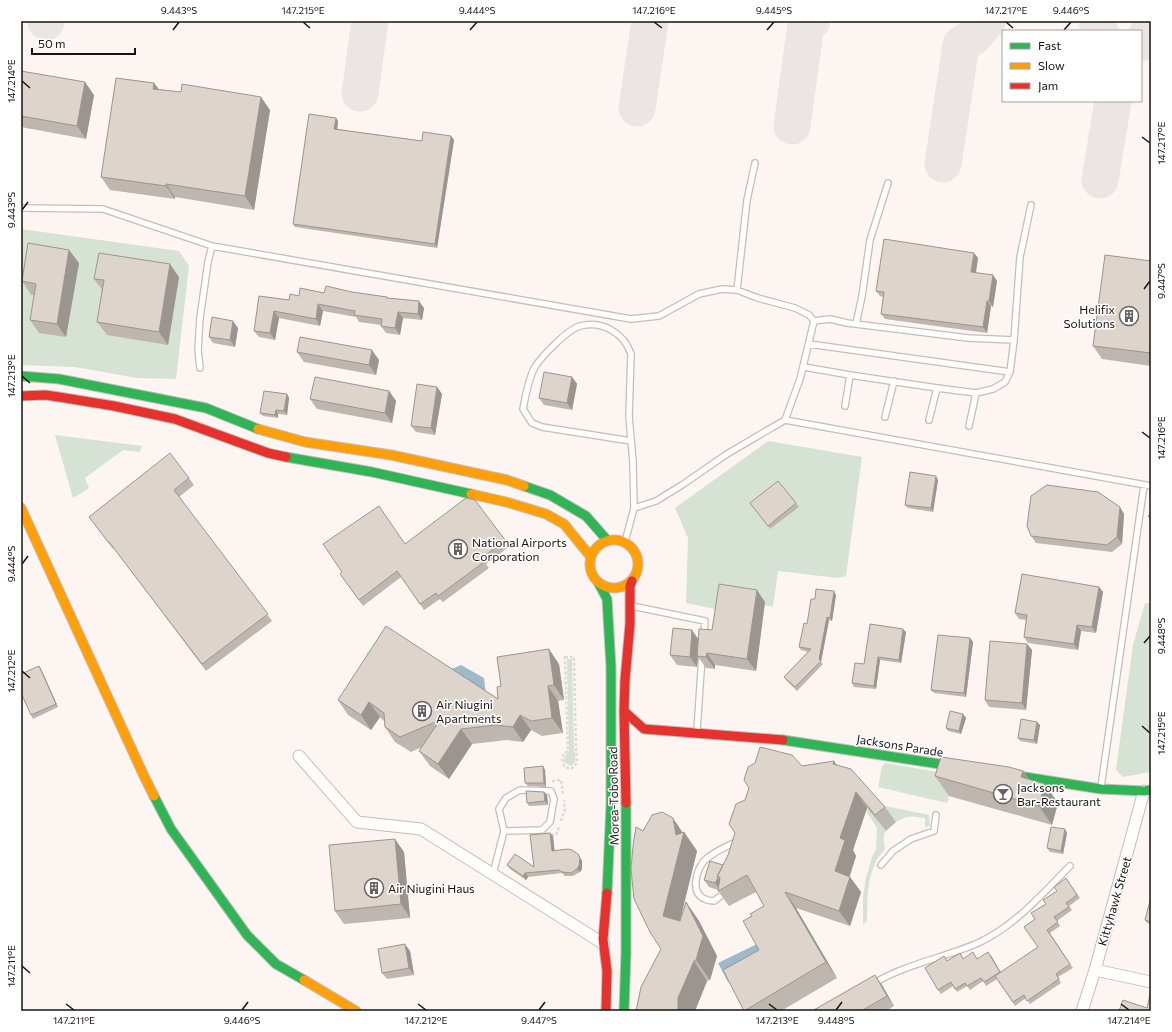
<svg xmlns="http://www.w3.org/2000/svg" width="1172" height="1032" viewBox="0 0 1172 1032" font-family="Commissioner,sans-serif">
<rect width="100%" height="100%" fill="#fcf5f2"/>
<path fill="#d5e2d4" d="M21,229L179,251L189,266L176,379L137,378L75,367L21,365Z
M55,435L142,446L140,452L123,450L85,478L89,488L73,498Z
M768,441L862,457L846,576L838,578L778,571L773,607L728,597L725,611L686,603L688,538L675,508Z
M1145,603L1151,604V772L1123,777L1116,770L1133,645Z
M567,659H572L574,751C576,756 576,760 573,765L570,766L564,762C564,757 566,755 569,751Z
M885,763L955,775L947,803L878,787L882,766Z
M880,805L929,815L930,826L925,827V818C912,816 907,815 896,822Z
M869,810L886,831C882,836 884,843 885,849C883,853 879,856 877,859C867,878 867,900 867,921L863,924V897L866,878L872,857L876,849L877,828L866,811Z"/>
<path fill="#9dbac8" d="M461,665L484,678L486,695L447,671Z
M757,944L766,963L728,982L718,963Z"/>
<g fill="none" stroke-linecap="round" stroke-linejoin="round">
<path stroke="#ebe6e4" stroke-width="37" d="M1097,21L1100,31
M46,22V21
M1141,43L1144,40L1151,28
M360,93L370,21
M637,108L650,21
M792,126L806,24L812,21
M943,164L961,45L973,37L987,21
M1100,180L1113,101"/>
<defs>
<path id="lane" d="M21,208L103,209L212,246L631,319L659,316L699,294L722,289L737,290L758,298L795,308L809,315L814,321L800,379L785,420L727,454L682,485L656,501L634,508
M737,290L747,200L755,163
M814,321L830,319L847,323L888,328L968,338L1014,340
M856,324L862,296L870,240L888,183
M809,344L1010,372
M804,367L850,375L937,388L976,393L993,389L1005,382L1010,372L1014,340L1020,257L1031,205
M200,368L198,350L200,318L208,262L212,246
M845,406L850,375
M885,417L894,381
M785,420L1151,486
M929,420L937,388
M969,426L976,393
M625,542L634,508L633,462L629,416L631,354C624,333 602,320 580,326C568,329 541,357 535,367C529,377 525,398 523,409L532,423L542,427L631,441
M632,606L705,621L704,635
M697,731L702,656
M1101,787L1144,485
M881,865L893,851L911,839L934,831L936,815
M493,874L504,831L542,830L550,822L554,799L551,791L520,790L506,798L499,809L504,831
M725,889L722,895L714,901C711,900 707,901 705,899C690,893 696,871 704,861C713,852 725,847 736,842
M873,984C905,964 944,958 978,943C1015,926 1042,894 1070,866"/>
<path id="street" d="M299,756L357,822L421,829L604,944
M1095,970L1151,982
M1082,1011L1095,970L1144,791"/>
<path id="fast" d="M21,376L59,379L206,408L258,429
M286,457L372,472L471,494
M524,486L550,495L586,516L607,540
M599,584L607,599L611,667V804L607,893
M783,740L959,767
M1006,774L1101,789L1144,791L1151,790
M154,796L171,829L247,935L276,964L304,980
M624,1011L626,953V803"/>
<path id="slow" d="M258,429L305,442L391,455L507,480L524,486
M471,494L506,502L546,514L564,524L591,557
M21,508L144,776L154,796
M590 564a24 24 0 1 1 48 0a24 24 0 1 1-48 0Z
M304,980L356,1011"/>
<path id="jam" d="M21,396L45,395L59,397L114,406L175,419L268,453L286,457
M624,711L644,729L783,740
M626,803L624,711L625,680L630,624V586L632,581
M606,1011L607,971L603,939L607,893"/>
</defs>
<use href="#lane" stroke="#c3bebc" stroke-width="8"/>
<use href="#street" stroke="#c3bebc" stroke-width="13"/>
<use href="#fast" stroke="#c3bebc" stroke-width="11"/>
<use href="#slow" stroke="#c3bebc" stroke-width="11"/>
<use href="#jam" stroke="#c3bebc" stroke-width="11"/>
<path stroke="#dddbda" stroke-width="2.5" stroke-dasharray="3 2" stroke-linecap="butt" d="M565,657H574L576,750C577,758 579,765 570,769L564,766L562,759L564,754L568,751Z
M552,781L561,780L563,794
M561,821L565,809L564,800
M551,835H556L559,827"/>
<use href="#lane" stroke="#fffefd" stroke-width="5.5"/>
<use href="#street" stroke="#fffefd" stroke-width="11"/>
<use href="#fast" stroke="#30b455" stroke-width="9"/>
<use href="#slow" stroke="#ff9f0a" stroke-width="9"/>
<use href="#jam" stroke="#e5322d" stroke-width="9"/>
</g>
<path fill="#beb7af" d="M21,71L94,95L86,139L21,127Z
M154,83L159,89L270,110L254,210L175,197V199L110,190L101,177Z
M336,118L338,121L337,129L422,141L451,136L454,140L437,248L295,227L293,224Z
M978,258L976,273L993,275L997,281L993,307L991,306L987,333L885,319L881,314L883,297L880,296L876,291Z
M1151,261V366L1102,359L1093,346Z
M79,263L66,337L39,333L30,320L34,295H31L22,281Z
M179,277L168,345L107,335L97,322L102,290L94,279Z
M352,292L387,297L388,298L424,308L422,320L403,318L400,335L386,333L381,326V325L359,322L356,317L323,311L320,326L279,318L275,340L259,337L254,331L259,296L289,300L299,296L324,293Z
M238,328L235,347L213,343L209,337Z
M297,352L379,360L376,375L304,362Z
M572,377L577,384L572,410L544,405L539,398Z
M437,387L442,394L435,435L416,432L411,426Z
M389,391L396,401L392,423L317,409L310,399Z
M287,394L289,398L287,415L278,414V418L263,416L260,413Z
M189,478L194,485L179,497L272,621L206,671L114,548L113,549L89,517Z
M938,480L933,512L908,508L905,505Z
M750,503H796L799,507L770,529Z
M1124,514L1122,544L1112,552L1036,543L1031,536Z
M505,540L510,546L486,564L489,568L443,602L440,599L424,610L401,577L363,606L340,574L405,544Z
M1099,587L1103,592L1096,633L1081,631L1078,650L1028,643L1024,637L1026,620L1019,619L1015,613Z
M836,595L832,621L829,620L821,662L823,664L797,691L786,680L784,677L808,652L801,650L799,647L807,624L815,599Z
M765,602L756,671L715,665V669L706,668L698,657L697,667L677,665L670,655L698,639L712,630Z
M906,632L901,663L880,660L876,689L854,687L852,683L864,664Z
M970,638L973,642L966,697L934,693L931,690Z
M1027,644L1032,650L1026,710L989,707L985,700Z
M559,664L564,700L558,701L563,733L542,736L531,730L523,742L507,740L472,744L449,779L430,766L419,751L422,747L411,752L395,742L385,727L384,721L380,717L371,730L348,715L338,700L498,699L501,686Z
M39,666L41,669L58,707L33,719L31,715Z
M963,714L966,718L961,734L948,731L946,728Z
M1037,722L1040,725L1037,744L1020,741L1018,738Z
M838,765L885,807L896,822L886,831L867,808L853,850L856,856L850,876V877L861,892L850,926L796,908L837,978L781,1011H744L723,970L759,950L752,916L764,906L756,892L729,906L718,891V890L709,887L704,880L723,865L728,855L745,800L802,766Z
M543,766L545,770L546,787L528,786L525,783Z
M1023,771L1029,779L1058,803L1052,825L949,796L935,776Z
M544,792L547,795L548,805L529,806L527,803Z
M683,832H684L697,851L680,921L686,902L699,921L717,956L710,980L707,981L695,1011H636L661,949Z
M550,833L553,836L554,851L578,854L582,861V869L580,872L573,876H565L562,873L528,877L526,880L510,869L507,865L534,867Z
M1067,833L1063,854L1050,852L1047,848Z
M404,852L410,918L344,924L335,911Z
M1066,878L1080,898L1069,906L1072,910L1057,921L1060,926L1050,933L1073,968L1058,977L1061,983L1030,1004L1026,998L1015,1006L997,979L986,986L983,981L970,990L967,986L957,992L953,986L941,994L938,990L963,959H977L991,955L1001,972L1038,947L1035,919L1046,904L1057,891Z
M1151,897V924L1147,923L1145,920Z
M410,951L414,975L387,979L382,973Z
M882,985L894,1006L886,1011H812Z"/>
<path fill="#9b958f" d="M85,82L94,95L86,139L77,126Z
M154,83L163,96L153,89Z
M261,97L270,110L254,210L245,196Z
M336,118L338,121L337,132L334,129Z
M451,136L454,140L437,248L435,244Z
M166,184L175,197V199L166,186Z
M69,250L79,263L66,337L57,324Z
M974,253L978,258L975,278L971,272Z
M170,264L179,277L168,345L159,332Z
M993,275L997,281L993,307L989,301Z
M419,301L424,308L422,320L418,314Z
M987,301L991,306L987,333L983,327Z
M318,304L323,311L320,326L316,319Z
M274,311L279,318L275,340L270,333Z
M398,312L403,318L400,335L395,328Z
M233,321L238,328L235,347L230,340Z
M372,350L379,360L376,375L369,365Z
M572,377L577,384L572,410L567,403Z
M437,387L442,394L435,435L431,428Z
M389,391L396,401L392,423L385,413Z
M287,394L289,398L287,415L284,411Z
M276,410L278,414V418L275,415Z
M936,476L938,480L933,512L931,508Z
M1120,507L1124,514L1122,544L1117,537Z
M1099,587L1103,592L1096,633L1092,627Z
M757,590L765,602L756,671L747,659Z
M834,591L836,595L832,621L830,618Z
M827,617L829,620L821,662L819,659Z
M1077,625L1081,631L1078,650L1074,644Z
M903,629L906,632L901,663L899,660Z
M692,630L699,640L697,656L698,657L697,667L690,657Z
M970,638L973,642L966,697L964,693Z
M1027,644L1032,650L1026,710L1022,703Z
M549,649L559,664L564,700L554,685Z
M707,653L715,665V669L706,657Z
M878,657L880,660L876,689L874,686Z
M39,666L41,669L58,707L56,704Z
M548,686L558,701L563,733L552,718Z
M369,702L380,717L371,730L361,715Z
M963,714L966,718L961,734L959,731Z
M520,715L531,730L523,742L513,727Z
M1037,722L1040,725L1037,744L1034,740Z
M461,729L472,744L449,779L438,764Z
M834,761L845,776L833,764Z
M543,766L545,770L546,787L544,783Z
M1023,771L1036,790L1021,777Z
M1045,784L1058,803L1052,825L1039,806Z
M544,792L547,795L548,805L545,801Z
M856,792L867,808L853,850L856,856L846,887L835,871L840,838Z
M673,818L683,833L684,832L697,851L676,936L663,916L676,835Z
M1065,829L1067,833L1063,854L1061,851Z
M550,833L553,836L555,854L552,851Z
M395,839L404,852L410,918L401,904Z
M578,854L582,861V869L580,872L577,869Z
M525,873L528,877L526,880L523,876Z
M850,877L861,892L850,926L839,911Z
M718,878L723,884L720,890L715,883Z
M785,892L796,908L837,978L826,962Z
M686,902L699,921L717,956L710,980L696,960Z
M405,944L410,951L414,975L409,968Z
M694,961L707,981L695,1011H678V998Z
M875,975L882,985L894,1006L887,996Z"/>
<path fill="#ddd5cc" stroke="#9b958f" d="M21,71L85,82L77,126L21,116Z
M116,78L154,83L153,89L181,92L182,84L261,97L245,196L166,184V186L101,177Z
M309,114L336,118L334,129L422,141L423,132L451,136L435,244L293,224Z
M884,239L974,253L971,272L993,275L989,301H987L983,327L881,314L884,292L876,291Z
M28,243L69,250L57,324L30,320L36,284L22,281Z
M99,253L170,264L159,332L97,322L104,280L94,279Z
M1105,255L1151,261V353L1093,346Z
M326,286L352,292L387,297V298L419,301L418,314L398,312L395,328L381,326L382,319L354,315L355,311L318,304L316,319L274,311L270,333L254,331L259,296L289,300L290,294L299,296L300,288L324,293Z
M212,317L233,321L230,340L209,337Z
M300,337L372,350L369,365L297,352Z
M544,372L572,377L567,403L539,398Z
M315,377L389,391L385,413L310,399Z
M417,384L437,387L431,428L411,426Z
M264,391L287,394L284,411L276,410L275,415L260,413Z
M170,453L189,478L174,490L268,614L202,664L109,542H108L89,517Z
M910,472L936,476L931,508L905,505Z
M778,481L796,503L768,526L750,503Z
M1047,485L1098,492L1120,507L1117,537L1107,545L1031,536L1027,526L1031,496Z
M466,498L475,500L505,540L482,558L484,562L438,596L436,593L420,604L397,571L359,600L340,574L342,572L323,544L379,506L405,544Z
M1151,514V520L1148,516Z
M1022,574L1099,587L1092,627L1077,625L1074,644L1024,637L1027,615L1015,613Z
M719,584L757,590L747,659L707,653L706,657L697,656L699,629L712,630Z
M816,589L834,591L830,618L827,617L819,659L821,661L795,687L784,677L811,649L799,647L804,623L807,624L811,599H815Z
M870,624L903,629L899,660L878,657L874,686L852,683L855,663L864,664Z
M386,626L498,699L497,687L501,686L497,657L549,649L554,685L548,686L552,718L531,721L520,715L513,727L496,725L461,729L438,764L419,751L440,720L400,737L385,727L384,713L369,702L361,715L338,700Z
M673,628L692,630L690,657L670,655Z
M938,635L970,638L964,693L931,690Z
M990,641L1027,644L1022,703L985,700Z
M39,666L56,704L31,715L21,693V674Z
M950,711L963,714L959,731L946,728Z
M1021,719L1037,722L1034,740L1018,738Z
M760,747L792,755L802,766L834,761L833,764L851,769L885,807L875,815L856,792L840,838L845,840L835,871L850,877L839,911L785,892L826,962L744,1011L723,970L759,950L743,921L752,916L750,914L764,906L747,875L718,891L720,877H717L728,855L735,833L729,824L736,804L745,800L749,788L744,780L748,767L755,763Z
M941,757L1009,767L1023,771L1021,777L1045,784L1039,806L935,776Z
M543,766L544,783H525L524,768Z
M526,791L544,792L545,801L527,803Z
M662,812L673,818L676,835L684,832L663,916L680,921L686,902L703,936L696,960L694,961L678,998V1011H636L641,987L661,949L650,932L634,899L631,869L633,846L636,827L643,831L652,815Z
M1051,827L1065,829L1061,851L1047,848Z
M550,833L552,851L568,849L572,850L578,854L580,858L579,866L577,869L571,873L562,872L559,870L525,873L523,876L507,865L515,854L534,867L530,835Z
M395,839L401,904L335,911L329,845Z
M710,861L723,865L717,877L718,878L715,883L704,880Z
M1066,878L1077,895L1066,903L1069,907L1054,917L1058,922L1047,930L1070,964L1056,974L1059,979L1027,1001L1024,995L1013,1002L995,976L1038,947L1024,927L1035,919L1031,913L1046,904L1043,900L1057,891L1054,887Z
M1151,897V922L1145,920Z
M405,944L409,968L382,973L378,949Z
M973,952L977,959L988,952L1000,972L984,982L981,978L967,986L965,983L955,989L951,982L938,990L925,968L944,956L947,961L960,953L963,959Z
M875,975L887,996L861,1011H812Z
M1151,990V1011H1119L1123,1000L1147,1008Z"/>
<path fill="none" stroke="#181311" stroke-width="1.5" d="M303,22L310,28M654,22L662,28M1006,22L1013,28M173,30L179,22M470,30L477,22M767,30L774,22M1064,30L1071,22M22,81L30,88M1142,137L1150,143M22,210L28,202M1144,289L1150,281M22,376L30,383M1142,432L1150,438M22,564L28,556M1144,643L1150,636M22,671L30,678M1142,726L1150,733M22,966L30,973M66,1004L74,1010M418,1004L426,1010M769,1004L777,1010M1121,1004L1129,1010M242,1010L248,1002M539,1010L545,1002M836,1010L842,1002"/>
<defs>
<symbol id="building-ring" viewBox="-11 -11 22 22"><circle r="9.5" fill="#fff" stroke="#686260" stroke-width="1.5"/><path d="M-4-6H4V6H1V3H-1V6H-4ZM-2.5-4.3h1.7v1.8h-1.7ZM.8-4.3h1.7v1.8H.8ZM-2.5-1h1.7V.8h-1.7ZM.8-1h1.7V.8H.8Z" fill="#686260"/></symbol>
<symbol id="bar-ring" viewBox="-11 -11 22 22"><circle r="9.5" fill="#fff" stroke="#686260" stroke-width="1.5"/><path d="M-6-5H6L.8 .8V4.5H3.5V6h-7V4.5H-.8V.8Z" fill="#686260"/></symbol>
</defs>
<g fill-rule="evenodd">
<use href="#building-ring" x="1118" y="305" width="22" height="22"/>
<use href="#building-ring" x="447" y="538" width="22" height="22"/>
<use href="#building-ring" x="411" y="700" width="22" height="22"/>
<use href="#bar-ring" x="992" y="783" width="22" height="22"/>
<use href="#building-ring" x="363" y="877" width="22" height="22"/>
</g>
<g text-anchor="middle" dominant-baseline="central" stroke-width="3" stroke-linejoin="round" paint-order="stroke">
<g font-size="12" fill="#181311" stroke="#fff" text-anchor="start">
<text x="1115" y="309" text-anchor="end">Helifix<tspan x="1115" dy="14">Solutions</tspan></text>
<text x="472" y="542">National Airports<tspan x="472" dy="14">Corporation</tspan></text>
<text x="436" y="704">Air Niugini<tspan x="436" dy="14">Apartments</tspan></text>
<text x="1017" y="787">Jacksons<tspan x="1017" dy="14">Bar-Restaurant</tspan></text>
<text x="388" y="888">Air Niugini Haus</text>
</g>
<g font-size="12" fill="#181311" stroke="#fff">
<text transform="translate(900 745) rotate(9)">Jacksons Parade</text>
<text transform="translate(613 796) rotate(-91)">Morea-Tobo Road</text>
<text transform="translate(1114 901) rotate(-74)">Kittyhawk Street</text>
</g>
</g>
<rect width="1172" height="1032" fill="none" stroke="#ffffff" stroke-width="44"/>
<rect x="1002" y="30" width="140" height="72" fill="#ffffff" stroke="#a3a1a0"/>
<rect x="1010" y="43" width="20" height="6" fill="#30b455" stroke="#a3a1a0"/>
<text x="1038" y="50" font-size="12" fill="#181311">Fast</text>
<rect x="1010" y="63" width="20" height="6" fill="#ff9f0a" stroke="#a3a1a0"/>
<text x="1038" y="70" font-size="12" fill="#181311">Slow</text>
<rect x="1010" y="83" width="20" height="6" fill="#e5322d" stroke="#a3a1a0"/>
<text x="1038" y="90" font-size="12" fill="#181311">Jam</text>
<path d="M32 48v6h103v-6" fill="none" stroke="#181311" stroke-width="2"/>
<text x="38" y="48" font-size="12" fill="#181311" stroke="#ffffff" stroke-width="3" paint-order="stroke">50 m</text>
<rect x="22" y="22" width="1128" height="988" fill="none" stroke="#181311" stroke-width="1.5"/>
<g font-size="10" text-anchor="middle" fill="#181311">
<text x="179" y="14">9.443°S</text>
<text x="303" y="14">147.215°E</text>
<text x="477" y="14">9.444°S</text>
<text x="654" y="14">147.216°E</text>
<text x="774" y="14">9.445°S</text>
<text x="1006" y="14">147.217°E</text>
<text x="1071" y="14">9.446°S</text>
<text transform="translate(11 81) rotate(-90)" y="4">147.214°E</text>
<text transform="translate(1161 143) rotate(-90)" y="4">147.217°E</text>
<text transform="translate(11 210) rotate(-90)" y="4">9.443°S</text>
<text transform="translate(1161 281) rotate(-90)" y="4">9.447°S</text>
<text transform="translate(11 376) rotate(-90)" y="4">147.213°E</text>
<text transform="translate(1161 438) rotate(-90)" y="4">147.216°E</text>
<text transform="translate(11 564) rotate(-90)" y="4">9.444°S</text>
<text transform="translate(1161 636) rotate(-90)" y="4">9.448°S</text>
<text transform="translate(11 671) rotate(-90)" y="4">147.212°E</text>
<text transform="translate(1161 733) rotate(-90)" y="4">147.215°E</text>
<text transform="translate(11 966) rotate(-90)" y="4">147.211°E</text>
<text x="74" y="1024">147.211°E</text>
<text x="242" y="1024">9.446°S</text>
<text x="426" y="1024">147.212°E</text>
<text x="539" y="1024">9.447°S</text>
<text x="777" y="1024">147.213°E</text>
<text x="836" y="1024">9.448°S</text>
<text x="1129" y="1024">147.214°E</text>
</g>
</svg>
